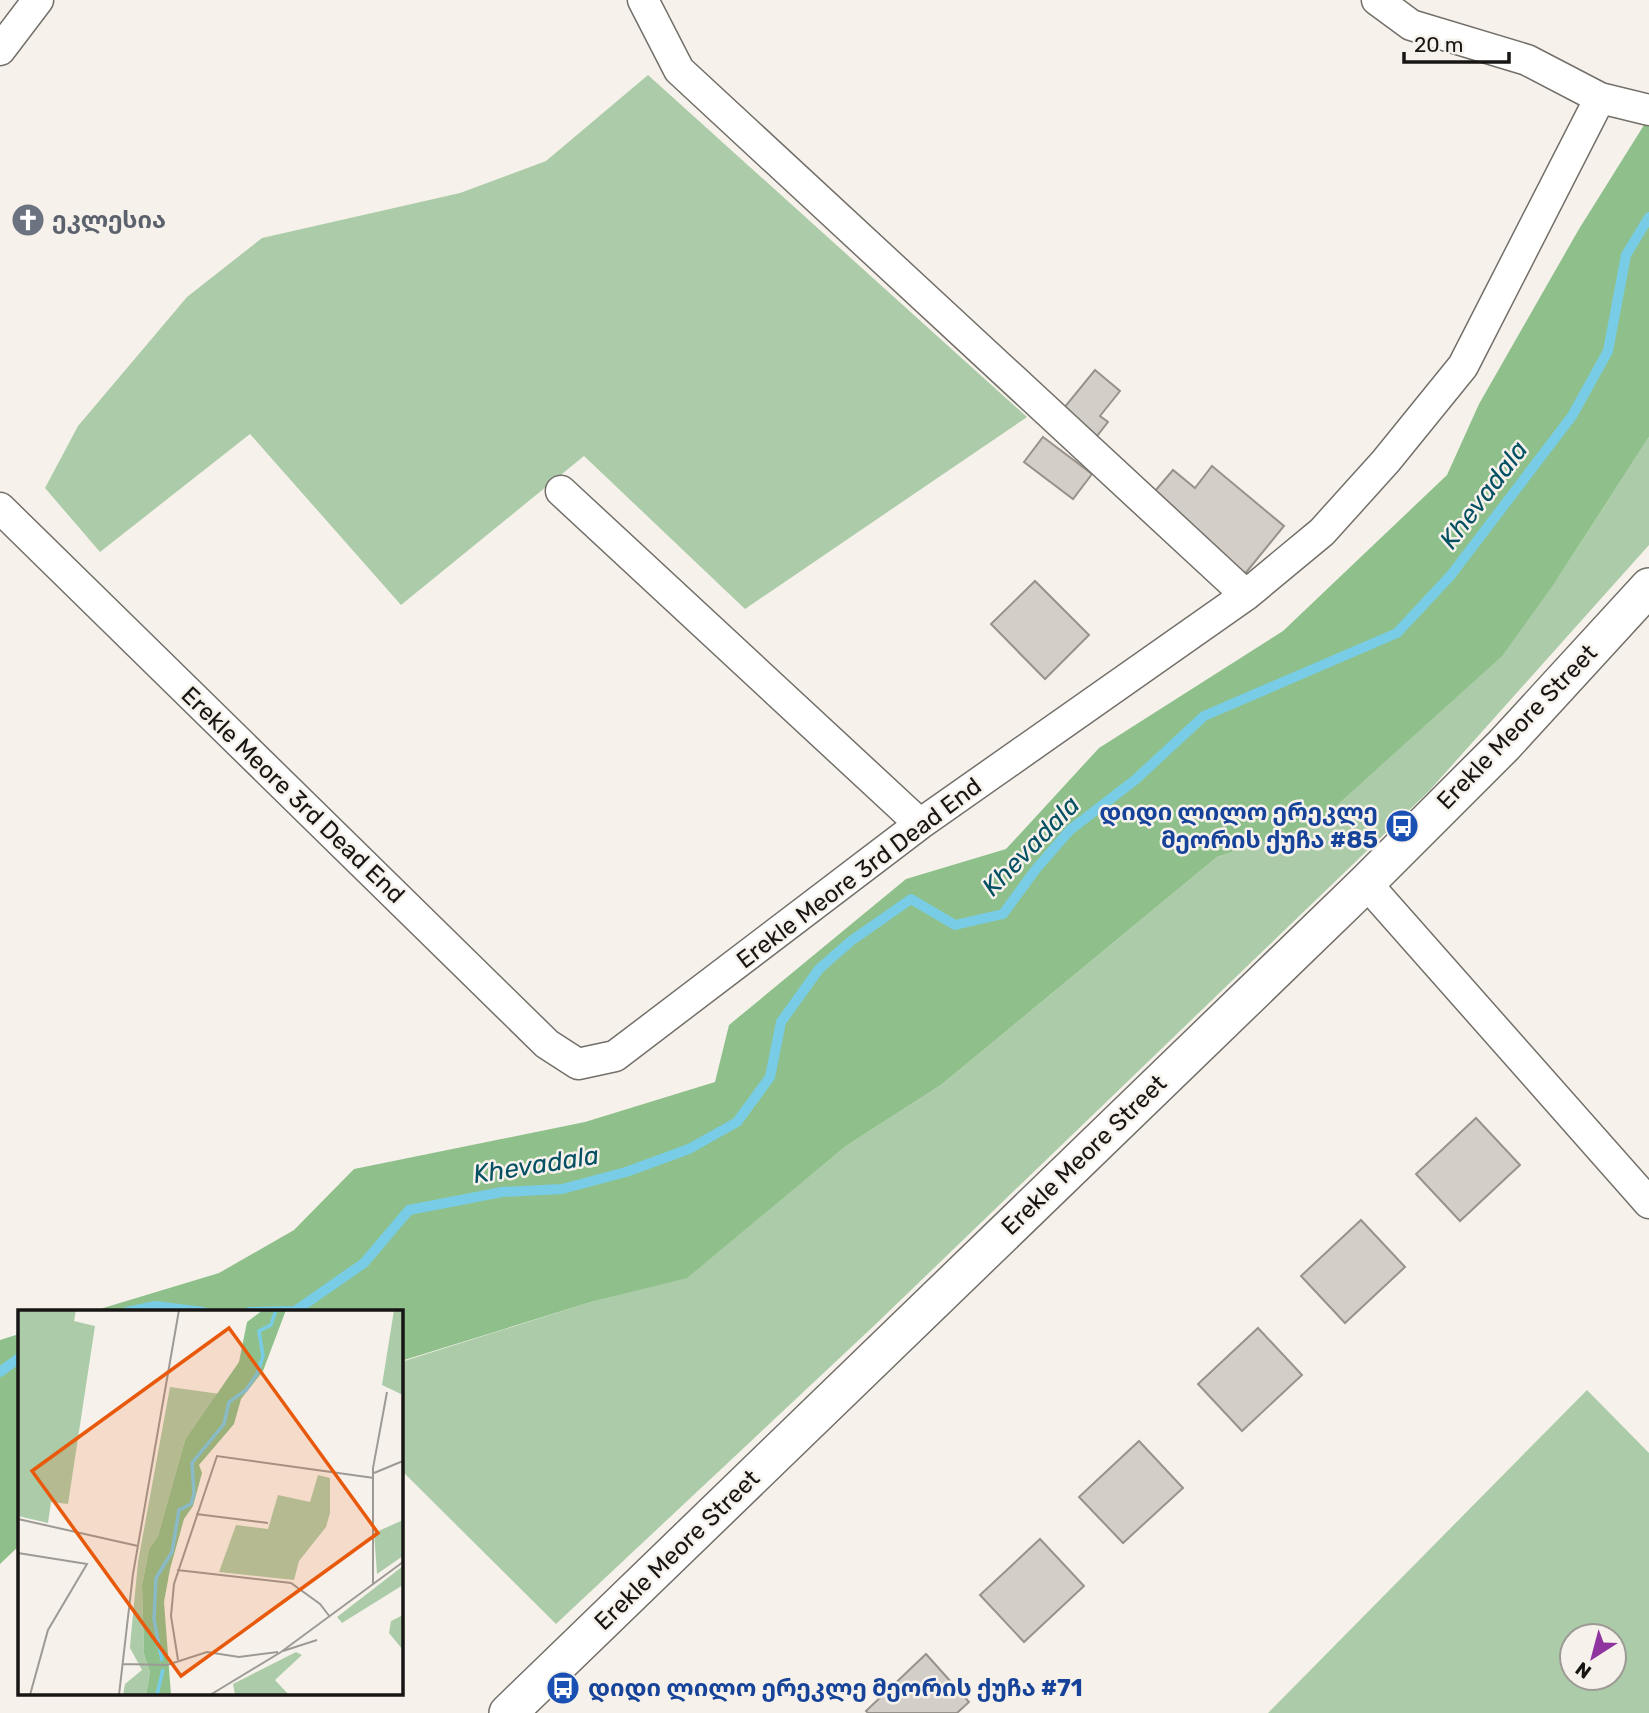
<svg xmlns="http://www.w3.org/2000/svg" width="1649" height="1713" viewBox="0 0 1649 1713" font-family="Rubik,'Noto Sans Georgian',sans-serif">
<rect width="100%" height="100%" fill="#f6f2eb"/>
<path fill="#accca9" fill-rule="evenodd" d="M648,75L1027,417L745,609L584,456L401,605L250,434L100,552L45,488L78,426L187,297L262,238L460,193L546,161Z
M1649,437V545L1429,791L878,1322L556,1624L401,1470V1362L591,1302L687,1277L846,1146L941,1085L1217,857L1316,824L1556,581Z
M1587,1390L1649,1453V1713H1268ZM1572,1636H1614V1678H1572Z"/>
<path fill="#8fc08c" d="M1649,117V437L1556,581L1502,656L1316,824L1217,857L941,1085L846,1146L687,1278L591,1302L401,1361V1312H90L219,1273L294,1230L354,1169L585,1122L715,1082L729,1025L906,879L1006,849L1099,748L1283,631L1447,475L1479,404L1579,229Z
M19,1334V1546L0,1564V1340Z"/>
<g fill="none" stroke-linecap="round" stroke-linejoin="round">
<path stroke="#78cce5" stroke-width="10" d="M127,1312L155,1306L203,1312
M249,1312L295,1311L364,1263L409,1210L502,1192L562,1189L626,1172L689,1149L737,1122L770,1077L781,1022L819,969L851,941L911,899L955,925L1003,914L1036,869L1070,830L1135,780L1204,716L1397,633L1451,575L1572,416L1608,351L1626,255L1649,217
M0,1372L19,1358"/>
</g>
<path fill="#d3cfc8" stroke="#97938c" stroke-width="2" d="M1095,370L1120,391L1100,416L1108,422L1093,441L1059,414Z
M1043,437L1092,474L1073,499L1024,462Z
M1212,466L1284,526L1244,575L1150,497L1173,470L1195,488Z
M1035,581L1089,635L1045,679L991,624Z
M1476,1118L1520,1165L1460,1221L1416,1174Z
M1361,1220L1405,1267L1345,1323L1301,1276Z
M1258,1328L1302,1375L1242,1431L1198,1384Z
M1139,1441L1183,1488L1123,1543L1079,1497Z
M1040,1539L1084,1586L1024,1642L980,1595Z
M926,1654L969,1702L957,1713H868L866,1711Z"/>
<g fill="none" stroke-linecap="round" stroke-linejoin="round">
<defs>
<path id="minor" d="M643,0L679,70L1246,595
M1377,0L1411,25L1527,60L1600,98L1649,110
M0,50L38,0
M561,491L920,824
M0,508L547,1044L578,1064L615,1056L920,824L1246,595L1322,532L1386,461L1463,366L1600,98
M1366,883L1649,1203"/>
<path id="tertiary" d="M508,1713L1366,883L1504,745L1649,587"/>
</defs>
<use href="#minor" stroke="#736f69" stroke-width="33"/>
<use href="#tertiary" stroke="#736f69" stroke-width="40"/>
<use href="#minor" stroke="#fff" stroke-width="30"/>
<use href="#tertiary" stroke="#fff" stroke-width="37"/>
</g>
<defs>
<symbol id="church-disc" viewBox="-11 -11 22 22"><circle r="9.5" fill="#6b7280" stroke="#f6f2eb"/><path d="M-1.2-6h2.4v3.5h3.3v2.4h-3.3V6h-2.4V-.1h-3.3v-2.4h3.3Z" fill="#fff"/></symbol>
<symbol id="bus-disc" viewBox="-11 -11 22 22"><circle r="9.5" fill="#1a4fb4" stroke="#f6f2eb"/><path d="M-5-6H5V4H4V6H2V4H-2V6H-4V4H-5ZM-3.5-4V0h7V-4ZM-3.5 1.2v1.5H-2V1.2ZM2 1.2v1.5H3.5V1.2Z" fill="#fff"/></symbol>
</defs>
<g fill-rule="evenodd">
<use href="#church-disc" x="9" y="201" width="38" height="38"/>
<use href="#bus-disc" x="1383" y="807" width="38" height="38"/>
<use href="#bus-disc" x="544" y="1669" width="38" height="38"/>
</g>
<g text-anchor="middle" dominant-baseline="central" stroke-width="5" stroke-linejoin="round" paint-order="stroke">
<g font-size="24" font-weight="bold" fill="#5b616d" stroke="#f6f2eb" text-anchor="start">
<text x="52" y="220">ეკლესია</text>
</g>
<g font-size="24" fill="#181614" stroke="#f6f2eb">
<text transform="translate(1517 727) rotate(-46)">Erekle Meore Street</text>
<text transform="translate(293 795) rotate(44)">Erekle Meore 3rd Dead End</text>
<text transform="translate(859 873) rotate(-37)">Erekle Meore 3rd Dead End</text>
<text transform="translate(1084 1155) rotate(-44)">Erekle Meore Street</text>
<text transform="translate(677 1550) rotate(-44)">Erekle Meore Street</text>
</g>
<g font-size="24" font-weight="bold" fill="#164399" stroke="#f6f2eb" text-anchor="end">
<text x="1378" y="812">დიდი ლილო ერეკლე<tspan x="1378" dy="28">მეორის ქუჩა #85</tspan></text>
<text x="588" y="1688" text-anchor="start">დიდი ლილო ერეკლე მეორის ქუჩა #71</text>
</g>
<g font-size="26" font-style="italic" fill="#055163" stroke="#f6f2eb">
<text transform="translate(1484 495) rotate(-53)">Khevadala</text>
<text transform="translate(1031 846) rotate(-46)">Khevadala</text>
<text transform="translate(536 1165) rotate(-9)">Khevadala</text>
</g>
</g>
<g transform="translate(18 1310)">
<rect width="385" height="385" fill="#f6f2eb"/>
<path d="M0,0H58L56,11L77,16L50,194L33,192L30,213L0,206ZM376,0H385V85L364,75ZM152,77L202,84L167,130L140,226L131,239L124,275L126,344L132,362L128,385H105L107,374L124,360L112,338L113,325L120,252ZM300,165L312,168V203L308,217L281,251L276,270L201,262L218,215L250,219L260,185L292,192ZM385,210V246L359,264L356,223ZM385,256V275L324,313L319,307ZM385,305V340L371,323L373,311ZM278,342L284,345L257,370L271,385H217L215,374Z" fill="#accca9"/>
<path d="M245,0H268L245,61L223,89L216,114L181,155L184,163L175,196L166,209L152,259L146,292L153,385H128L132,362L126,344L124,275L131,239L140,226L167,130L221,52L229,12Z" fill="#8fc08c"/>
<path fill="none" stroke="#78cce5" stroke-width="3.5" d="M144,351L136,309L138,268L154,242L161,200L173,194L176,184L174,153L206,114L211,92L228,80L239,64L245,46L241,21L253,15L258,0M139,385L145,359"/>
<path fill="none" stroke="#9d9a95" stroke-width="2" d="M356,163L385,151M178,204L250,213M0,209L120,236M0,243L69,254L30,320L12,385M159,260L273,273L302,294L312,307M355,275V158L369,82M265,341L299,330M160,350L153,306L156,274L199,146L356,168M105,354L149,355L189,342L221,347L260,342M101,385L115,264L161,0M192,385L263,342L385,252"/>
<path fill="#e8590c" fill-opacity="0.15" stroke="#e8590c" stroke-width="3.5" d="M211,18L360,223L163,366L14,161Z"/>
<rect width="385" height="385" fill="none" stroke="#181614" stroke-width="3.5"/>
</g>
<g transform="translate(1593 1657) rotate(216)"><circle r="33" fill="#f6f2eb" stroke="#9d9a95" stroke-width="2"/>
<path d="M0-5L12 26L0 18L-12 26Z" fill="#9035a0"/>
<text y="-10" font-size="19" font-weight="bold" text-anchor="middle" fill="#181614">N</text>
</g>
<path d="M1404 52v10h105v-10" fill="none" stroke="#181614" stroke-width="3.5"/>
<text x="1414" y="52" font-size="21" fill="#181614" stroke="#f6f2eb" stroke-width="5" paint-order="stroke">20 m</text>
</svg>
